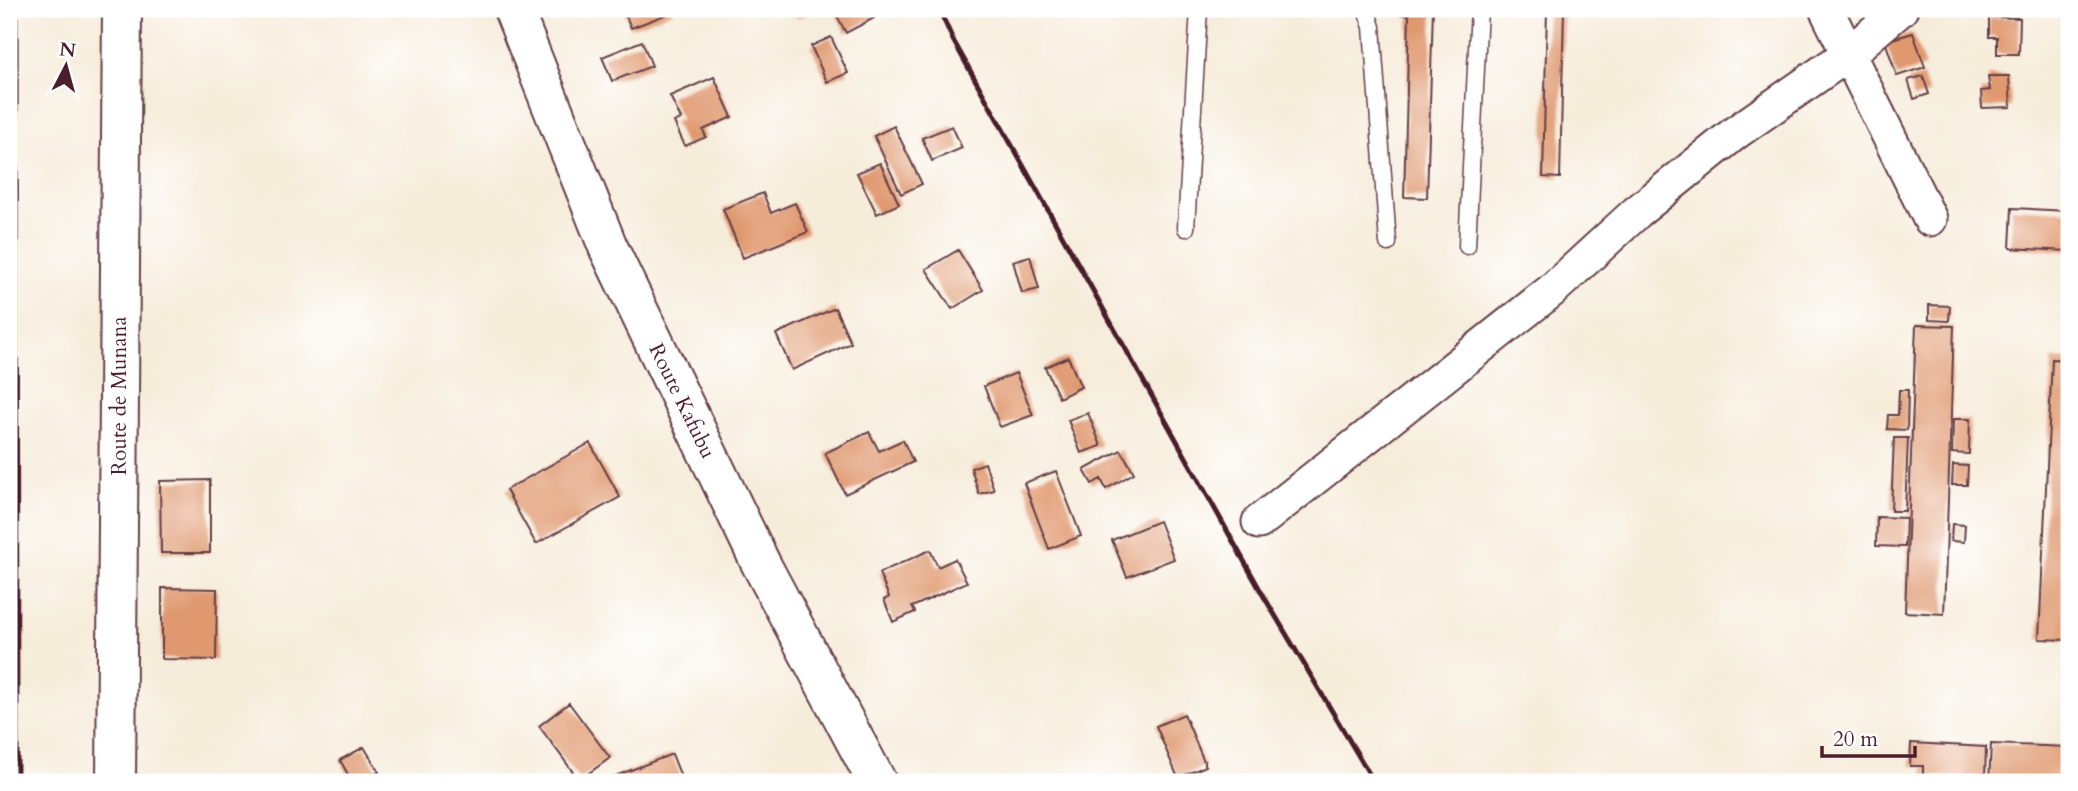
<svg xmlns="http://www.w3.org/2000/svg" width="2078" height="791" viewBox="0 0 2078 791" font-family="Cardo,serif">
<rect width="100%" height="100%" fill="#fff"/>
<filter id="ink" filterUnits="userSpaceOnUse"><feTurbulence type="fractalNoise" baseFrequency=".0143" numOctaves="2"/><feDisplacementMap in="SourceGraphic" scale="14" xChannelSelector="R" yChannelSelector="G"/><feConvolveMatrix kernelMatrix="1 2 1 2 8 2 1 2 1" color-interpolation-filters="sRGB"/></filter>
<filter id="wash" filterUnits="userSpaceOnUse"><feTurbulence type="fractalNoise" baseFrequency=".00686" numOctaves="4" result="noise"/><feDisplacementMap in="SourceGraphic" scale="28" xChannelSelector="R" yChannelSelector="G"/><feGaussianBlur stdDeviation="1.57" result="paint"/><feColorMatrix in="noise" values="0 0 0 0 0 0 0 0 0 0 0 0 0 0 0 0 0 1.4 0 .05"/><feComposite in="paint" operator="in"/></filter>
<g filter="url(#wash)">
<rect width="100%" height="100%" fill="#f6ecda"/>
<g id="blocks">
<path fill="#e0986e" d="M623,9H671L673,12L631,28Z
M793,9H808L810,12L797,18Z
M846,9H869L874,18L846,33L836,14Z
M1397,9H1433L1427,198L1404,197L1409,15L1397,14Z
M1547,9H1564L1560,178L1543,177Z
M1989,17L2020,18L2019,54H1997V37H1989Z
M1913,33L1925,67L1897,76L1885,41Z
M831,37L848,73L827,82L811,46Z
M642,41L652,66L612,81L602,57Z
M1923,76L1929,94L1914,99L1908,80Z
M1988,76H2009L2011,107L1982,108L1981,91L1990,90Z
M714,77L732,117L703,130L706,137L685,146L674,122L681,119L670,96Z
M894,126L922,184L901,194L874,136Z
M952,126L962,148L932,161L922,138Z
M880,163L899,204L877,214L857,173Z
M763,193L771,213L795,203L808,232L743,258L723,209Z
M2012,208L2069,211V251L2010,248Z
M958,250L983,290L952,309L926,269Z
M1030,256L1039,289L1022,293L1013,261Z
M1929,305L1950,306L1949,321L1929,320Z
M835,308L851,343L792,370L776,334Z
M1916,325L1954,326L1944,614L1905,612Z
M1068,357L1081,387L1059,398L1045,367Z
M2052,359L2069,360V640L2039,639Z
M1016,373L1033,415L1000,427L984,386Z
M1899,390H1908L1907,430L1887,429L1888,415H1898Z
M1088,413L1101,446L1081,453L1068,420Z
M1953,419H1970L1969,454L1952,453Z
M869,432L879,451L903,440L913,462L845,494L825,453Z
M1894,438H1908L1905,511H1891Z
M590,443L620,497L536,544L506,490Z
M1121,450L1134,473L1106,489L1101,479L1092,484L1084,470Z
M985,463L994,490L979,494L971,468Z
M1953,465L1968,466L1967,485H1952Z
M1056,471L1081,536L1049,549L1024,483Z
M210,480V553H161L160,481Z
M1877,517L1906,518L1905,547L1876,546Z
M1159,521L1174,559L1127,577L1112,540Z
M1952,524L1965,525L1964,542L1951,541Z
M930,550L938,567L955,559L967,582L912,607L915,612L893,622L884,600L889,597L879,573Z
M162,588L217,589L216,660L162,659Z
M569,703L610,758L579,780L539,726Z
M1184,714L1206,766L1178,778L1156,726Z
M1911,743L1986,747L1985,778L1923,776V766H1910Z
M1991,744L2069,747V782H1989Z
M364,747L379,772L360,782H352L340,760Z
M672,754L683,782H616L613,777Z"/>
</g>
</g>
<g filter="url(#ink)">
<use href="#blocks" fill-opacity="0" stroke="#643e45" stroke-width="2"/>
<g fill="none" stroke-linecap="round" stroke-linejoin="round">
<defs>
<path id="service" d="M1366,9L1372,27L1388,243
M1186,228L1199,9
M1467,246L1479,9"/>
<path id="minor" d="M1826,9L1930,219
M1259,522L1551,291L1637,212L1735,133L1847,55L1901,9"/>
<path id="secondary" d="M513,9L608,247L761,564L877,782
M116,782L122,9"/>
</defs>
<use href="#service" stroke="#643e45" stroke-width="19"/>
<use href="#minor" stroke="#643e45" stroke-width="37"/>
<use href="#secondary" stroke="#643e45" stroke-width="42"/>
<use href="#service" stroke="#fff" stroke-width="16"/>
<use href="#minor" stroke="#fff" stroke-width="33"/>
<use href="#secondary" stroke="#fff" stroke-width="38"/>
<path stroke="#4a1f2b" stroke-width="5" d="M16,9L17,782
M939,9L953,40L1263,595L1374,782"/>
</g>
</g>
<g text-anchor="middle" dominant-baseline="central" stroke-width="5" stroke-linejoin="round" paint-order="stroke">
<g font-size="21" fill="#4a1f2b" stroke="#fff">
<text transform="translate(119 396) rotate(-90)">Route de Munana</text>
<text transform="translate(682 401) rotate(64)">Route Kafubu</text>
</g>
</g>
<rect width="2078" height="791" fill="none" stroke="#fff" stroke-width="35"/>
<g transform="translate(66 66) rotate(6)" stroke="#ffffff" stroke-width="5" paint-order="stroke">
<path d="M0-5L12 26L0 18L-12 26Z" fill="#4a1f2b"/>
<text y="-10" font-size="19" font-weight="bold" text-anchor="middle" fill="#4a1f2b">N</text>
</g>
<path d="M1822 746v10h93v-10" fill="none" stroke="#4a1f2b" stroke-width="3.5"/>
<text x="1833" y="746" font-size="21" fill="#4a1f2b" stroke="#ffffff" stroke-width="5" paint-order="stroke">20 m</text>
</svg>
